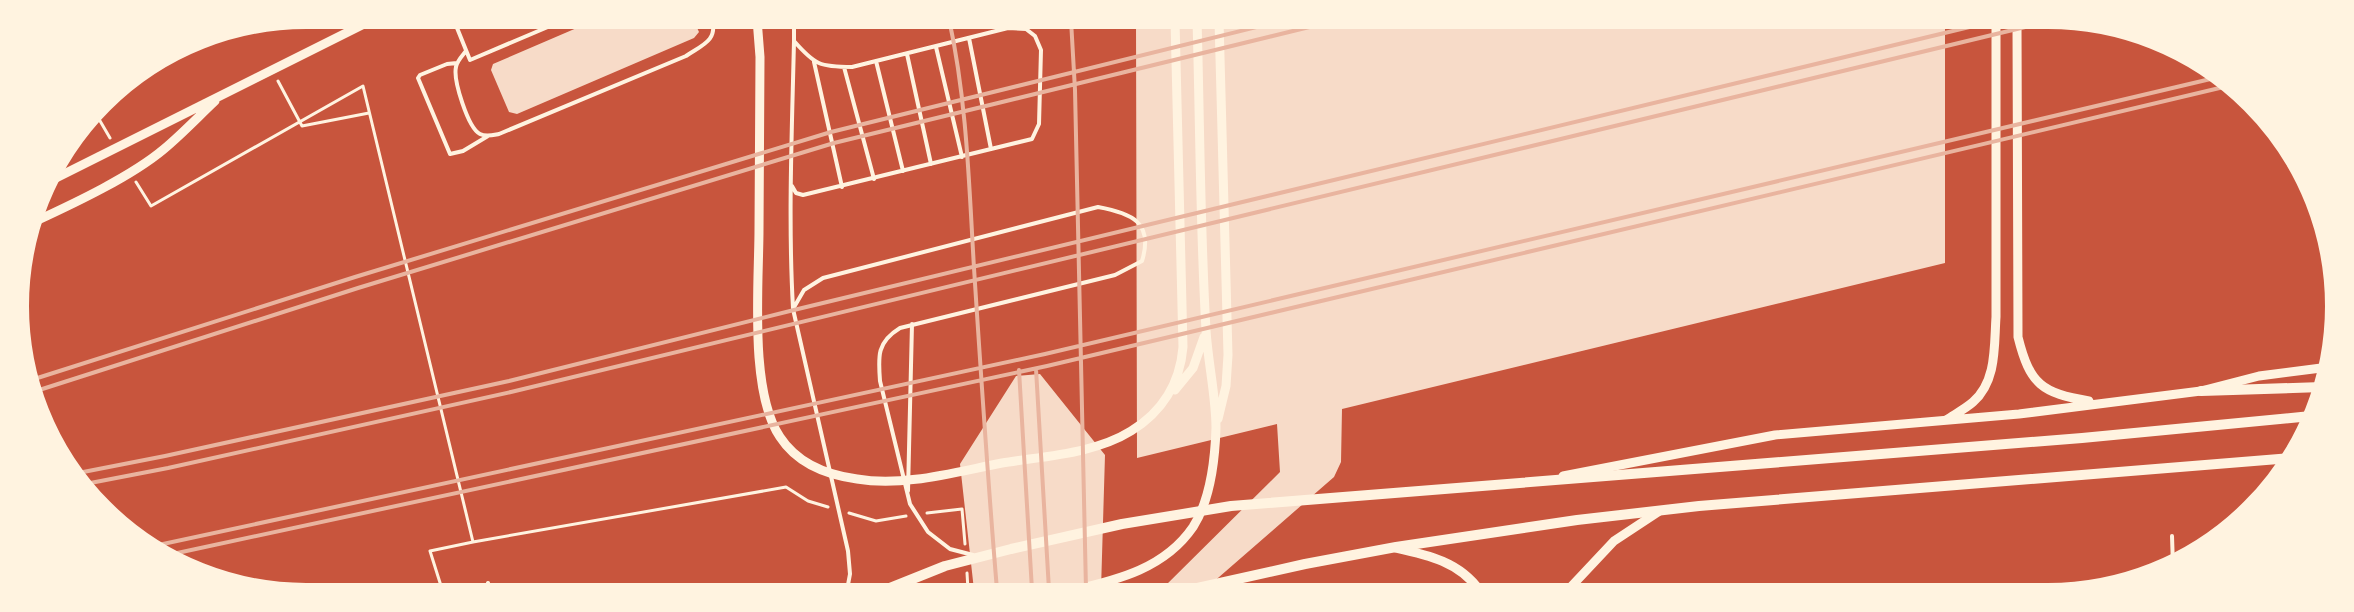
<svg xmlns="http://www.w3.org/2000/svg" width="2354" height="612" viewBox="0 0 2354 612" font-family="'Fira Sans Condensed',sans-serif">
<rect width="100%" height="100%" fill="#c8553d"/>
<path fill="#f7dbc8" d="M600,18L693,19L699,32L694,38L517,114L509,112L491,70L493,64Z
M1136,20L1945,23V263L1342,409L1341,462L1334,477L1203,591H1160L1280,472L1277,424L1137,458Z
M1040,374L1105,455L1101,590H974L960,464L1016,376Z"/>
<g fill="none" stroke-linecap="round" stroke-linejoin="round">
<path stroke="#fff3e0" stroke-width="3" d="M278,81L302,126L369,113
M96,114L110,138
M136,182L151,206L363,86L473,542L786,487L808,501L828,507
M849,513L876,521L906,516
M927,513L962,509L965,544
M967,573L968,590
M442,589L430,551L473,542
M452,589L478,585"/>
<path stroke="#fff3e0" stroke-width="4" d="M453,18L470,60L569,18
M969,38L991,149
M794,41V19
M936,47L962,157
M466,51C463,55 457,61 456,67C453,80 468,128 480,134C486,137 493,135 499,134L686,56C702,45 718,41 712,19
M907,54L931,164
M876,61L903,171
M814,62L842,187
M457,63L447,64L420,75L418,78L450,154L463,151L488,136
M844,67L874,179
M792,186L796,193L803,195L1032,139L1039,124L1041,50L1035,36L1026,29L1008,28L852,67C820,67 815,65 794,41C792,130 788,220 793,308
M908,491L912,324
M2172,536L2173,566
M488,583L490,589
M847,590L850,574L848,551L793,309L804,290L823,278L1098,207C1131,213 1154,222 1142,261L1115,275L900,328C877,342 878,356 880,381L910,504L928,532L950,549L973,555"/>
<path stroke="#fff3e0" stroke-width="9" d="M757,19L760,57C760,114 759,172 759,229C759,284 749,391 780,437C797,463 827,475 857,479C904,487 955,472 1002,463C1044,456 1094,454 1131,431C1162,412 1180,383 1183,347L1175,20
M2017,23L2018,337C2030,385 2042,393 2089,401
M46,183L376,18
M36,221C75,203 132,176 164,149C182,134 198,117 215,101
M1175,390L1193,368L1204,337
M1218,419L1226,386L1228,355L1219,20
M1946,420C1955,414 1965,409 1973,402C1997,381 1994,346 1996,317V23
M1563,476L1775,435L2019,414L2201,391L2259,376L2329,367
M1396,548C1428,555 1460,562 1480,591
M1073,590C1118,580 1165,568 1193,527C1211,499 1215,460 1216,428C1216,396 1208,363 1206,330C1200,227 1200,123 1197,20
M1567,591L1614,541L1658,512"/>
<path stroke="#fff3e0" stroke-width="10" d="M2201,391L2322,387
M885,590L945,566L1011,549L1122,524L1231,506L2082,438L2311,416
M1184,591L1305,564L1396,547L1577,520L1699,506L2291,458"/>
<path stroke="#e9b49f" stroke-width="4" d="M949,19C967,101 969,185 974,268C981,376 988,483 997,590
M1071,20L1075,90L1086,590
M1036,369L1049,590
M1019,370L1032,590
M28,381L355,277L831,132L1285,20
M33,392L358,288L834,143L1334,21
M73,474L165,456L509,381L798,309L1986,23
M80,485L168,468L511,392L2042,23
M149,547L1045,354L2219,77
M168,555L1047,366L2228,86"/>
</g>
<path d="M0 0H2354V612H0ZM306 26H2048A280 280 0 0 1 2328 306V306A280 280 0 0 1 2048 586H306A280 280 0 0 1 26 306V306A280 280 0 0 1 306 26Z" fill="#fff3e0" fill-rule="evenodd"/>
<path fill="none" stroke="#fff3e0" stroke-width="6" d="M306 26H2048A280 280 0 0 1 2328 306V306A280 280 0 0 1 2048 586H306A280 280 0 0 1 26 306V306A280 280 0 0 1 306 26Z"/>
</svg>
